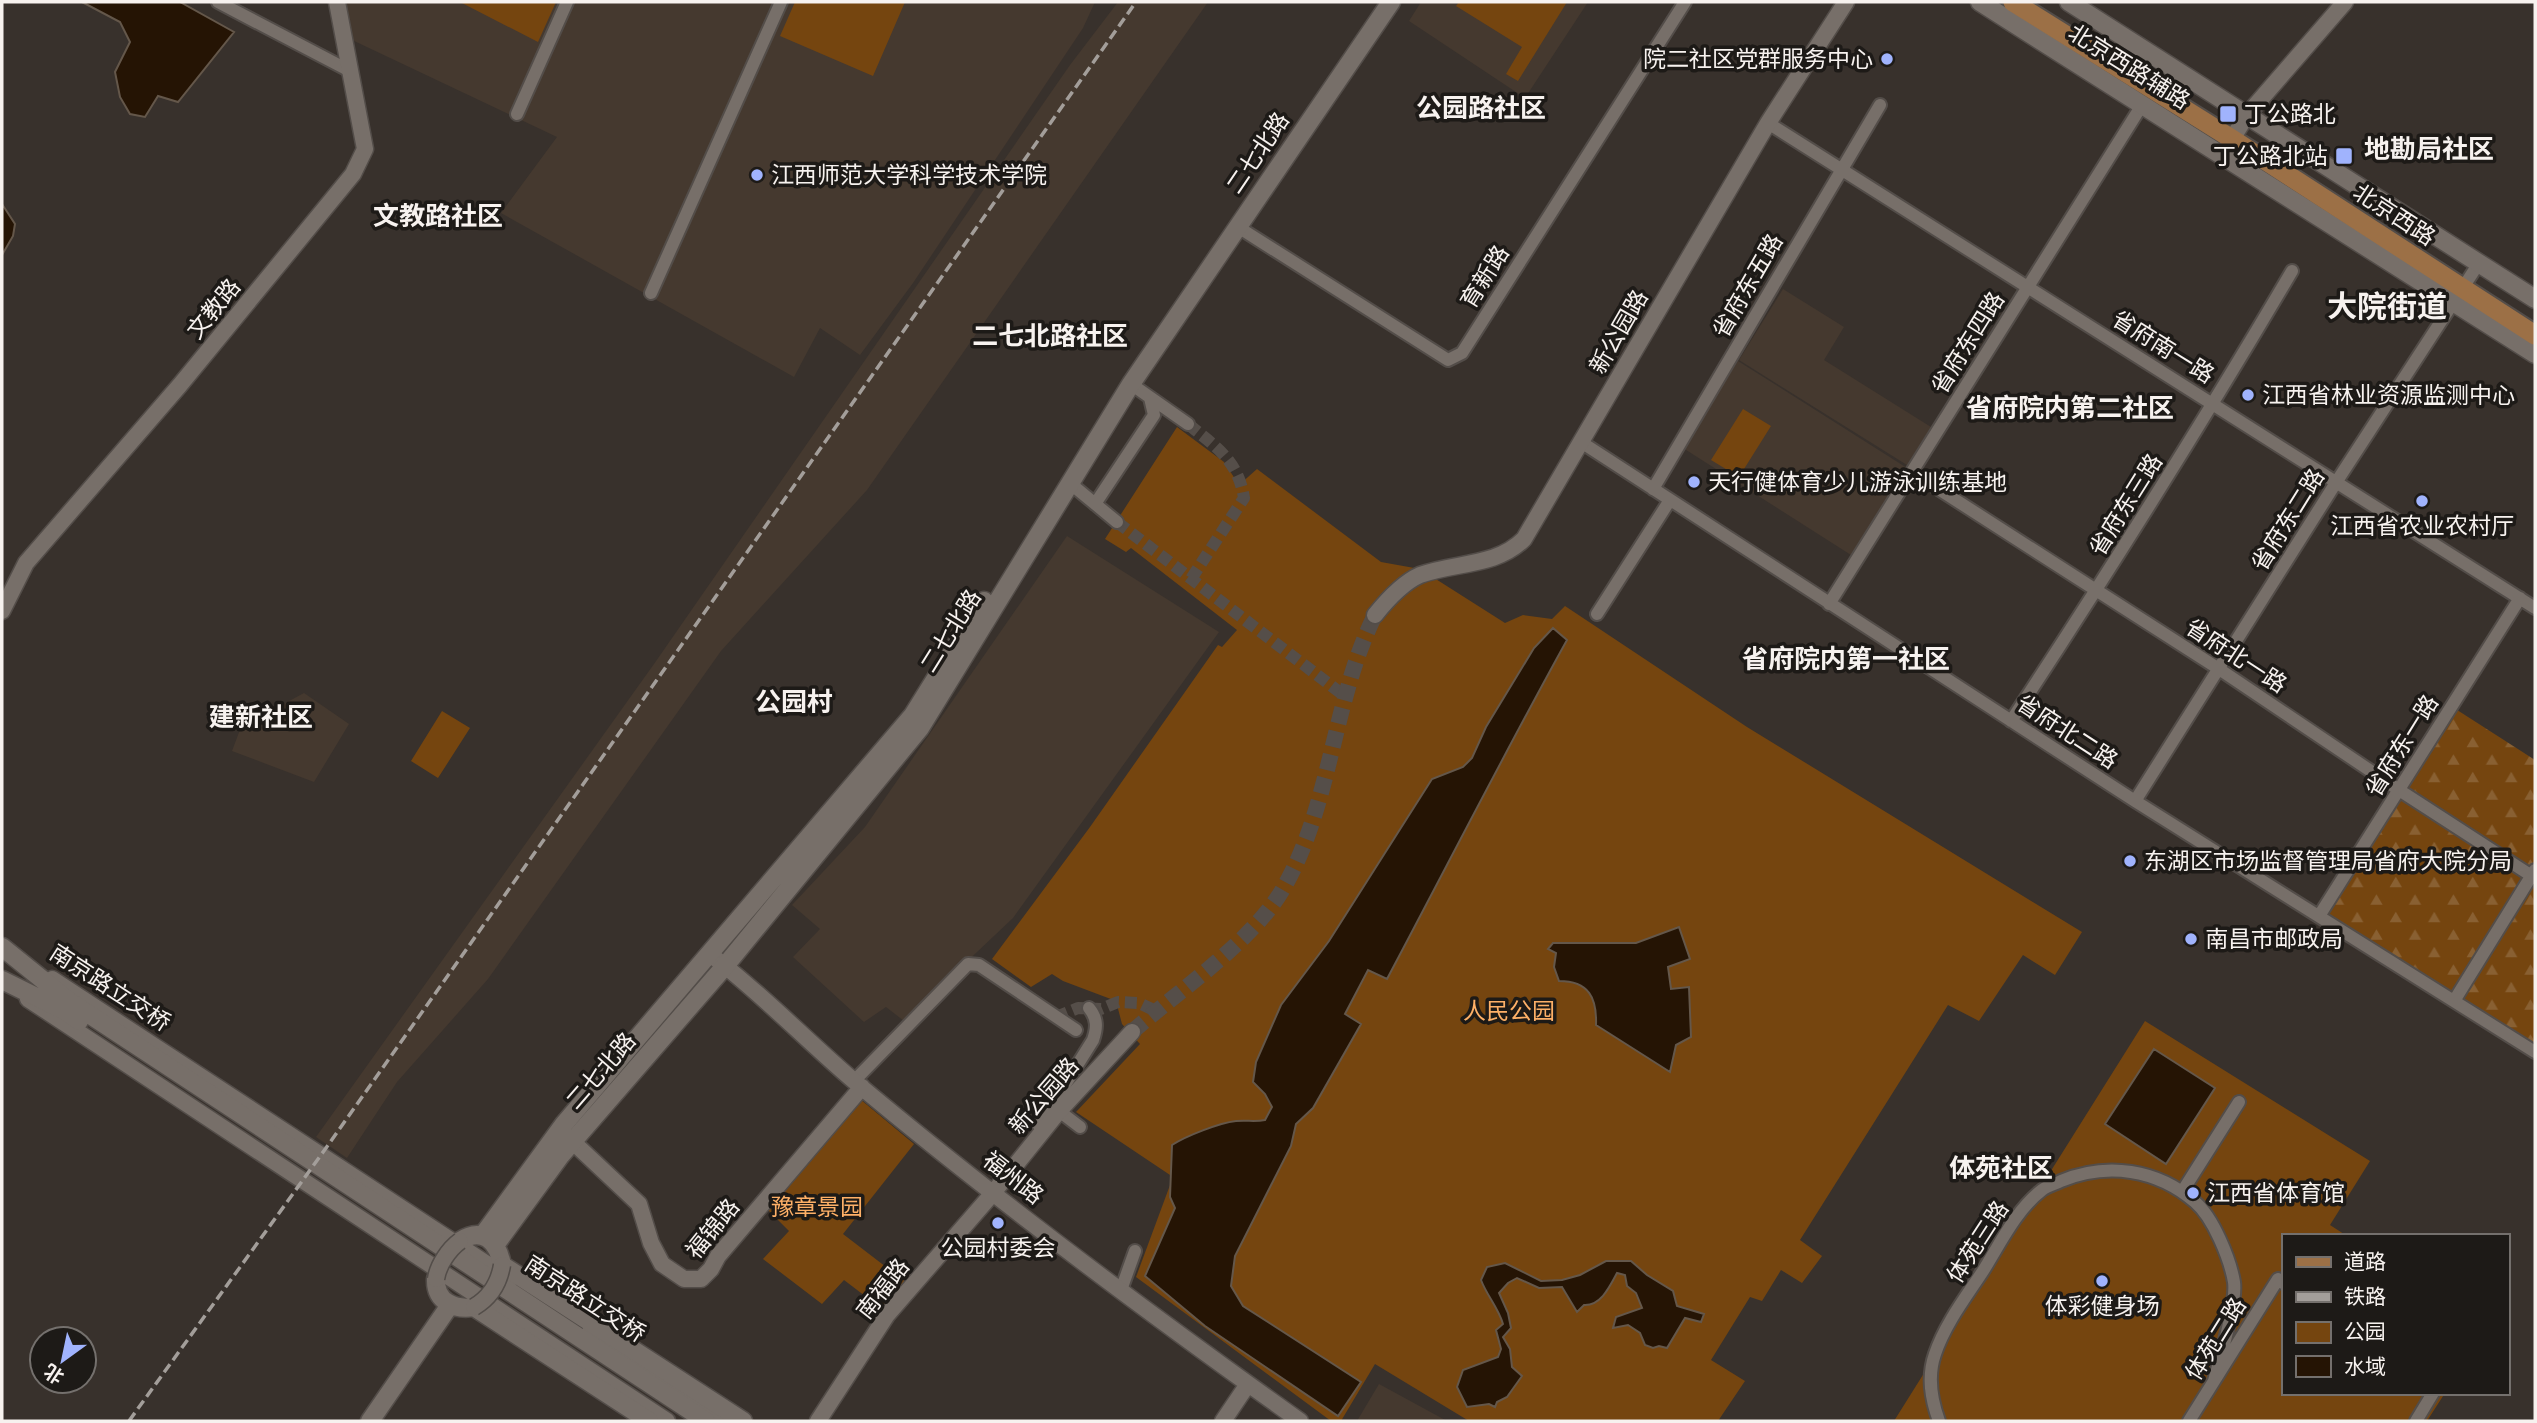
<svg xmlns="http://www.w3.org/2000/svg" width="2537" height="1423" viewBox="0 0 2537 1423" font-family="Roboto,'Noto Sans SC',sans-serif">
<defs>
<pattern id="forest-firs" width="22" height="20" patternUnits="userSpaceOnUse" patternTransform="scale(1.75)"><rect width="22" height="20" fill="#75450f"/><path d="M5 1l3.5 6h-7zM16 11l3.5 6h-7z" fill="#896032"/></pattern>
</defs>
<rect width="100%" height="100%" fill="#38312c"/>
<path fill="#45392f" d="M344,2H1095L1083,28L913,283L860,355L820,328L794,377L501,213L557,137L350,39Z
M1118,2H1208L867,490L721,651L488,979L397,1082L347,1158L316,1137L654,664L1070,65Z
M1421,2H1588L1525,98L1409,21Z
M1783,289L1844,327L1824,360L1931,427L1907,465L1739,360Z
M1738,361L1907,468L1851,555L1683,448Z
M1067,536L1219,632L1013,918L904,1021L886,1007L864,1022L793,957L820,929L792,905L865,827Z
M304,693L349,724L314,782L232,751L241,727Z
M1379,1384L1447,1421H1357Z"/>
<path fill="url(#forest-firs)" d="M2454,708L2535,760V1046L2324,915Z"/>
<path fill="#75450f" d="M460,2H556L538,42Z
M795,2H905L873,76L780,36Z
M1459,2H1567L1518,81L1506,74L1522,47L1456,6Z
M1743,409L1771,426L1739,477L1711,460Z
M1177,427L1224,462L1239,485L1257,469L1381,562L1420,569L1505,623L1523,615L1552,619L1565,606L1747,727L2082,932L2055,975L2023,955L1979,1021L1948,1005L1800,1240L1822,1256L1802,1283L1781,1270L1762,1301L1750,1297L1711,1360L1745,1381L1718,1421H1469L1375,1364L1341,1421H1331L1136,1277L1173,1177L1076,1112L1140,1044L1122,1024L1116,1001L1063,981L1052,974L1031,987L992,959L1090,827L1218,645L1222,647L1237,630L1131,548L1126,552L1105,539Z
M442,711L470,728L438,778L411,761Z
M2145,1021L2370,1161L2330,1225L2347,1236H2283V1393H2445L2427,1421H1894Z
M860,1099L914,1144L843,1234L907,1283L886,1312L844,1280L822,1304L763,1259L789,1231L767,1209Z"/>
<path fill="#251404" stroke="#64574a" stroke-width="2" d="M82,2H180L234,32L178,102L158,96L145,117L130,114L120,97L115,72L130,42L120,22Z
M2,204L15,224L13,236L2,255Z
M1553,628L1567,640C1505,752 1447,866 1387,979L1368,970L1345,1014L1361,1024L1313,1108L1296,1124L1291,1146L1235,1256L1231,1286L1243,1306L1361,1382L1338,1416L1205,1326L1145,1276L1175,1208L1170,1197L1172,1145C1186,1136 1219,1123 1236,1121C1247,1120 1255,1122 1265,1120L1272,1107L1265,1094L1253,1082L1256,1062L1281,1005L1329,941L1432,779L1463,767L1472,758L1486,727L1534,648Z
M1679,927L1690,959L1668,967L1671,989L1689,987L1691,1037L1676,1045L1670,1072L1596,1025C1597,998 1589,981 1559,981L1554,967L1556,953L1548,949L1553,943H1636Z
M2154,1049L2215,1088L2166,1164L2105,1124Z
M1606,1261H1631L1647,1275L1673,1291L1677,1306L1704,1314L1701,1322L1685,1318L1667,1348L1659,1346L1653,1348L1645,1345L1640,1333L1628,1325L1613,1328L1616,1317L1642,1308L1636,1293L1627,1286L1625,1275L1617,1273C1610,1286 1601,1306 1584,1305L1577,1312L1562,1287L1539,1288L1517,1278L1508,1283L1499,1293L1508,1313L1511,1328L1503,1337L1510,1349L1512,1367L1522,1376L1507,1397L1497,1402L1495,1407L1489,1404L1467,1407L1457,1387L1463,1370L1498,1357L1501,1349L1496,1330L1503,1324C1498,1307 1487,1296 1481,1280L1487,1267L1505,1263L1541,1281L1562,1280L1580,1275Z"/>
<g fill="none" stroke-linecap="round" stroke-linejoin="round">
<path stroke="#554e49" stroke-width="12" stroke-dasharray="12 6" stroke-linecap="butt" d="M1188,424C1216,447 1238,460 1244,498L1191,579
M1117,522L1346,697
M1056,1017L1078,1008L1101,1009L1118,1002L1139,1003L1156,1011"/>
<path stroke="#554e49" stroke-width="16" stroke-dasharray="16 8" stroke-linecap="butt" d="M1132,1032C1178,991 1252,942 1283,889C1332,804 1332,702 1375,615"/>
<defs>
<path id="minor" d="M218,2L350,71
M517,114L567,2
M1768,123L2535,608
M1238,227L1448,360L1462,353L1685,2
M651,293L781,2
M1131,384L1188,424
M1581,442L2135,801L2535,1052
M1912,472L2219,669L2399,790L2535,878
M1071,484L1117,522
M1653,489L1880,105
M1095,504L1154,415L1150,398
M1829,604L2142,105
M1597,614L1670,500
M2011,721C2108,573 2202,424 2292,271
M2135,801L2337,481L2479,263
M2319,916L2520,598
M2454,1001L2535,870
M854,1081L968,964L979,965L1076,1030
M1059,1111L1080,1127
M1039,1126L1093,1040C1097,1028 1098,1019 1089,1008
M2182,1192L2239,1102
M1121,1290L1135,1251
M1939,1421C1931,1399 1927,1377 1935,1354C1945,1324 1966,1297 1983,1271C2000,1244 2016,1210 2042,1190C2047,1186 2055,1184 2061,1181C2107,1162 2157,1169 2195,1202C2213,1217 2230,1259 2234,1282C2237,1303 2220,1358 2214,1381
M2189,1421L2278,1279L2283,1283
M2416,1421L2433,1393"/>
<path id="tertiary" d="M2227,147L2247,115L2345,2
M2,611L26,563L180,385L353,174L365,149L337,2
M1375,615C1387,600 1402,583 1420,575C1455,562 1496,567 1524,539L1768,123L1846,2
M711,955C761,993 806,1040 854,1081C997,1201 1148,1313 1300,1421
M52,979L510,1279
M28,999L667,1421
M573,1142L639,1204L651,1243L662,1264L684,1279H701L711,1269L718,1256L862,1087
M590,1332L725,1421
M818,1421L887,1315L993,1193L1059,1111L1132,1032
M1223,1421L1248,1384"/>
<path id="secondary" d="M1980,2L2535,354
M2069,2L2535,299
M2,947L69,1001L706,1421
M2,980L65,1011L79,1021
M483,1235L564,1124L913,715L984,601
M460,1241C483,1226 498,1242 502,1265L743,1421
M496,1244L561,1155L725,966L920,728L1131,384L1391,2
M436,1279C435,1302 455,1310 474,1307L649,1421
M370,1421L450,1305"/>
<path id="primary" d="M2013,2L2232,139L2535,335"/>
</defs>
<use href="#minor" stroke="#534d49" stroke-width="16"/>
<use href="#tertiary" stroke="#534d49" stroke-width="19"/>
<use href="#secondary" stroke="#534d49" stroke-width="21"/>
<use href="#primary" stroke="#534d49" stroke-width="23"/>
<use href="#minor" stroke="#776f69" stroke-width="12"/>
<use href="#tertiary" stroke="#776f69" stroke-width="16"/>
<use href="#secondary" stroke="#776f69" stroke-width="18"/>
<use href="#primary" stroke="#9c7046" stroke-width="19"/>
<path stroke="#a39e9a" stroke-width="3.5" stroke-dasharray="10 5" stroke-linecap="butt" d="M129,1421L326,1148L1136,2"/>
<defs>
<path id="tertiary-bridge" d="M436,1279C438,1265 449,1249 460,1241
M474,1307C491,1297 499,1283 502,1265"/>
</defs>
<use href="#tertiary-bridge" stroke="#534d49" stroke-width="19" stroke-linecap="butt"/>
<use href="#tertiary-bridge" stroke="#776f69" stroke-width="16"/>
</g>
<g fill="#a0b3fd" stroke="#1d1a17" stroke-width="2.5">
<circle cx="1887" cy="59" r="7"/>
<rect x="2219" y="105" width="18" height="18" rx="3.5"/>
<rect x="2335" y="147" width="18" height="18" rx="3.5"/>
<circle cx="757" cy="175" r="7"/>
<circle cx="2248" cy="395" r="7"/>
<circle cx="1694" cy="482" r="7"/>
<circle cx="2422" cy="501" r="7"/>
<circle cx="2130" cy="861" r="7"/>
<circle cx="2191" cy="939" r="7"/>
<circle cx="2193" cy="1193" r="7"/>
<circle cx="998" cy="1223" r="7"/>
<circle cx="2102" cy="1281" r="7"/>
</g>
<g text-anchor="middle" dominant-baseline="central" stroke-width="7" stroke-linejoin="round" paint-order="stroke">
<g font-size="23" fill="#f7f2ef" stroke="#1d1a17" text-anchor="start">
<text x="1873" y="59" text-anchor="end">院二社区党群服务中心</text>
<text x="2244" y="114">丁公路北</text>
<text x="2328" y="156" text-anchor="end">丁公路北站</text>
<text x="771" y="175">江西师范大学科学技术学院</text>
<text x="2262" y="395">江西省林业资源监测中心</text>
<text x="1708" y="482">天行健体育少儿游泳训练基地</text>
<text x="2422" y="526" text-anchor="middle">江西省农业农村厅</text>
<text x="2144" y="861">东湖区市场监督管理局省府大院分局</text>
<text x="2205" y="939">南昌市邮政局</text>
<text x="2207" y="1193">江西省体育馆</text>
<text x="998" y="1248" text-anchor="middle">公园村委会</text>
<text x="2102" y="1306" text-anchor="middle">体彩健身场</text>
</g>
<g font-size="23" fill="#f7f2ef" stroke="#1d1a17">
<text transform="translate(2129 67) rotate(32)">北京西路辅路</text>
<text transform="translate(1258 153) rotate(-56)">二七北路</text>
<text transform="translate(2394 215) rotate(33)">北京西路</text>
<text transform="translate(1485 277) rotate(-58)">育新路</text>
<text transform="translate(1748 286) rotate(-60)">省府东五路</text>
<text transform="translate(214 309) rotate(-51)">文教路</text>
<text transform="translate(1619 332) rotate(-60)">新公园路</text>
<text transform="translate(1968 343) rotate(-58)">省府东四路</text>
<text transform="translate(2163 347) rotate(32)">省府南一路</text>
<text transform="translate(2126 505) rotate(-58)">省府东三路</text>
<text transform="translate(2288 520) rotate(-58)">省府东二路</text>
<text transform="translate(951 631) rotate(-58)">二七北路</text>
<text transform="translate(2236 656) rotate(33)">省府北一路</text>
<text transform="translate(2067 732) rotate(33)">省府北二路</text>
<text transform="translate(2402 746) rotate(-58)">省府东一路</text>
<text transform="translate(110 988) rotate(33)">南京路立交桥</text>
<text transform="translate(601 1071) rotate(-49)">二七北路</text>
<text transform="translate(1044 1096) rotate(-49)">新公园路</text>
<text transform="translate(1013 1178) rotate(38)">福州路</text>
<text transform="translate(713 1229) rotate(-51)">福锦路</text>
<text transform="translate(1978 1242) rotate(-57)">体苑三路</text>
<text transform="translate(883 1289) rotate(-52)">南福路</text>
<text transform="translate(585 1299) rotate(33)">南京路立交桥</text>
<text transform="translate(2216 1339) rotate(-58)">体苑二路</text>
</g>
<g font-size="23" fill="#feb067" stroke="#1d1a17">
<text x="1509" y="1011">人民公园</text>
<text x="817" y="1207">豫章景园</text>
</g>
<g font-size="26" font-weight="bold" fill="#f7f2ef" stroke="#1d1a17">
<text x="1481" y="108">公园路社区</text>
<text x="2429" y="149">地勘局社区</text>
<text x="438" y="216">文教路社区</text>
<text x="1050" y="336">二七北路社区</text>
<text x="2070" y="408">省府院内第二社区</text>
<text x="1846" y="659">省府院内第一社区</text>
<text x="794" y="702">公园村</text>
<text x="261" y="717">建新社区</text>
<text x="2001" y="1168">体苑社区</text>
</g>
<g font-size="30" font-weight="bold" fill="#f7f2ef" stroke="#1d1a17">
<text x="2387" y="306">大院街道</text>
</g>
</g>
<rect width="2537" height="1423" fill="none" stroke="#f7f2ef" stroke-width="7"/>
<rect x="2282" y="1234" width="228" height="161" fill="#1d1a17" stroke="#74706d" stroke-width="2"/>
<rect x="2296" y="1257" width="35" height="10" fill="#9c7046" stroke="#74706d" stroke-width="2"/>
<text x="2344" y="1269" font-size="21" fill="#f7f2ef">道路</text>
<rect x="2296" y="1292" width="35" height="10" fill="#a39e9a" stroke="#74706d" stroke-width="2"/>
<text x="2344" y="1304" font-size="21" fill="#f7f2ef">铁路</text>
<rect x="2296" y="1322" width="35" height="21" fill="#75450f" stroke="#74706d" stroke-width="2"/>
<text x="2344" y="1339" font-size="21" fill="#f7f2ef">公园</text>
<rect x="2296" y="1356" width="35" height="21" fill="#251404" stroke="#74706d" stroke-width="2"/>
<text x="2344" y="1374" font-size="21" fill="#f7f2ef">水域</text>
<g transform="translate(63 1360) rotate(213)"><circle r="33" fill="#1d1a17" stroke="#74706d" stroke-width="2"/>
<path d="M0-5L12 26L0 18L-12 26Z" fill="#a0b3fd"/>
<text y="-10" font-size="19" font-weight="bold" text-anchor="middle" fill="#f7f2ef">北</text>
</g>
</svg>
